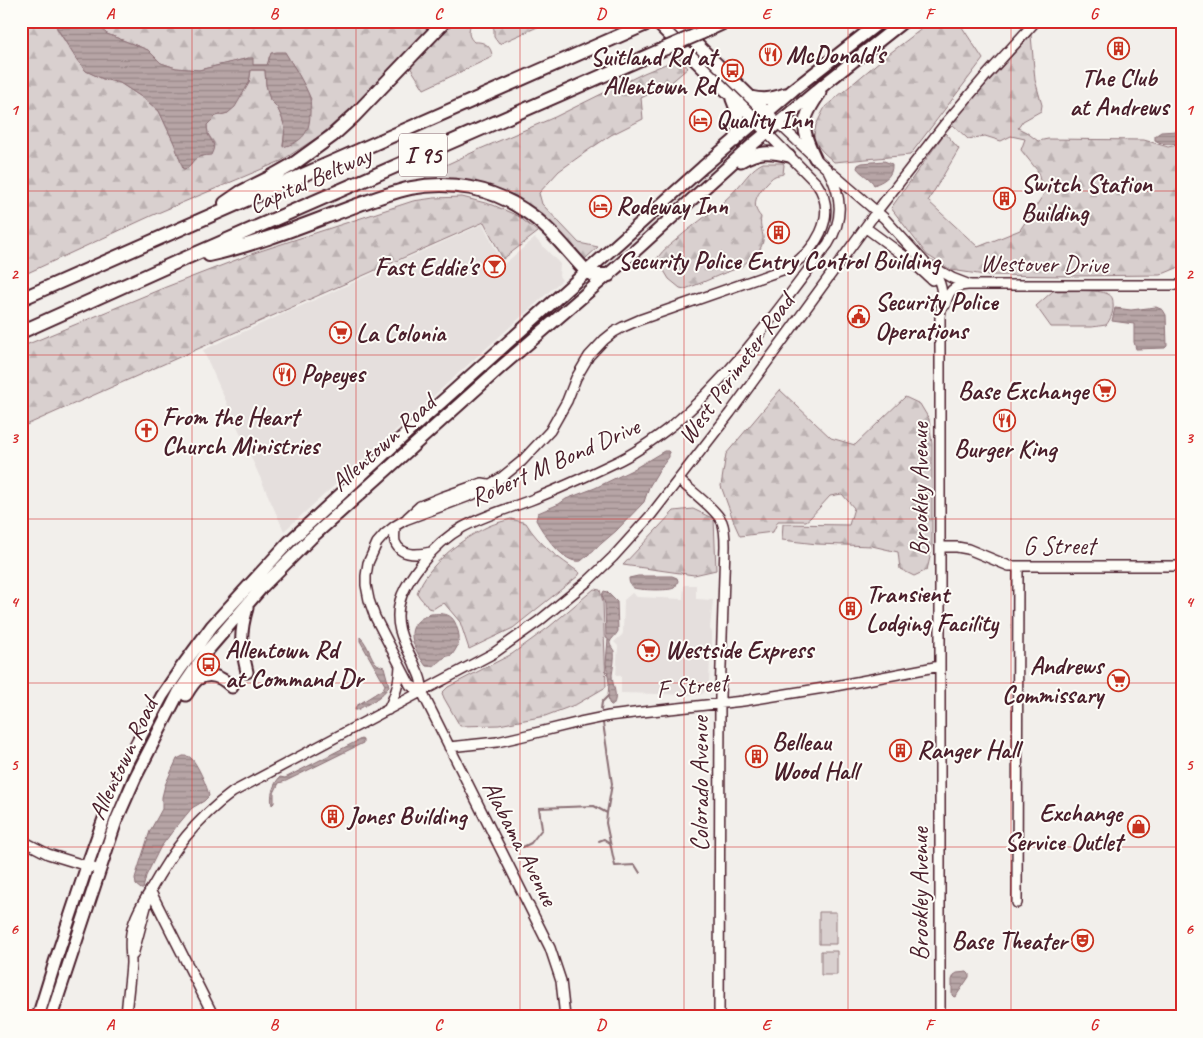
<svg xmlns="http://www.w3.org/2000/svg" width="1203" height="1038" viewBox="0 0 1203 1038" font-family="Caveat,sans-serif">
<defs>
<pattern id="forest-firs" width="22" height="20" patternUnits="userSpaceOnUse" patternTransform="scale(1.25)"><rect width="22" height="20" fill="#d9d0cf"/><path d="M5 1l3.5 6h-7zM16 11l3.5 6h-7z" fill="#bcb2b2"/></pattern>
<pattern id="water-rules" width="6" height="5" patternUnits="userSpaceOnUse" patternTransform="scale(1.25)"><rect width="6" height="5" fill="#b7a5a6"/><path d="M0 2.5h6" fill="none" stroke="#978687"/></pattern>
</defs>
<rect width="100%" height="100%" fill="#f2efeb"/>
<filter id="ink" filterUnits="userSpaceOnUse"><feTurbulence type="fractalNoise" baseFrequency=".02" numOctaves="2"/><feDisplacementMap in="SourceGraphic" scale="10" xChannelSelector="R" yChannelSelector="G"/><feConvolveMatrix kernelMatrix="1 2 1 2 8 2 1 2 1" color-interpolation-filters="sRGB"/></filter>
<g filter="url(#ink)">
<path fill="#e5dfdd" d="M483,224L503,265L535,238L560,264L559,276L562,280L284,531L203,350Z
M684,585H696V599L713,600L710,629L712,632V655L710,658L709,686L707,689L702,694L696,695L621,693V676L616,675L618,646L614,642L622,635L623,633L624,600L632,593L637,597L683,599Z"/>
<path fill="url(#forest-firs)" stroke="#92787d" d="M21,21H55L57,29L77,60L86,71L103,79L120,83L143,98L159,111L174,143L184,169L188,168C195,156 198,156 211,154L214,143L208,134L207,125L216,116L228,113L249,83L251,70H265L266,85L270,99L277,107L282,118L285,128L283,146L311,99L296,70L285,53L269,57L268,65H253L249,58L199,70L176,68L161,63L148,50L107,34L93,21H439L360,100L321,135L281,161L153,215L21,276Z
M455,21H479L470,26C468,34 469,37 474,42C484,41 492,46 492,57L424,89L410,67Z
M490,21H551L499,44L494,37V29Z
M932,21H958L983,59L910,155L834,162L823,152L813,140L816,125L825,107L881,60Z
M1031,35L1035,80L1042,105L1041,111L1023,121L1018,128L1026,132L1038,141L1048,139L1144,140L1168,147L1182,144V264L1177,268L1160,275L1070,276L985,275L951,270L927,255L891,208L945,133L959,149L928,201L978,247L1020,230L1044,194L1037,170L1021,150L1025,139L1011,136L1001,141L985,136L968,139L951,123Z
M680,58L688,68L668,85L641,98L643,119L611,135L587,151L559,171L539,193L542,204L579,243L598,247L585,259L544,218L523,204L421,181L435,170L480,149L555,117L644,73Z
M763,163H783L784,165L783,174C780,175 777,175 775,176C772,177 768,182 766,184C757,194 750,205 761,217C759,227 764,233 763,241C762,247 757,254 754,259L749,260L741,267L722,274L701,283L685,289L680,288L669,279L657,259L659,256C663,250 670,245 676,240C696,222 720,208 738,187C746,178 752,168 763,163Z
M462,197L493,205L518,216L538,232L503,259L484,222L24,426L21,420V347L166,287L254,253L413,201L434,198Z
M1053,291C1065,291 1099,289 1108,294C1112,296 1113,299 1113,303C1114,311 1111,319 1106,325L1092,327H1051L1036,306Z
M780,390L831,438L855,445L905,397L920,404L929,419L932,444V549L927,570L914,576L900,569L898,552L872,546L817,544L782,540L783,524L849,525L854,508L842,494L830,496L810,518L806,521H778L773,532L740,536L735,525L721,486L726,454Z
M693,509L714,519L716,570L694,575L623,565L674,511Z
M511,519L526,523C539,545 559,558 580,573L578,576L513,628L469,649L460,622L444,603L439,605L433,609L428,608C425,602 420,599 417,593C428,564 461,539 489,526C496,523 504,521 511,519Z
M594,589L600,590L603,602L606,687L577,704L545,716L499,725L460,726L444,698L442,693L448,687L512,654L549,627Z"/>
<path fill="#d9d0cf" stroke="#92787d" d="M819,912H836V944H819Z
M821,951H837V975H821Z"/>
<path fill="url(#water-rules)" stroke="#8b6f75" d="M55,21H71L76,28L79,21H93L107,34L148,50L161,63L176,68L199,70L249,58H253V65H267L271,53L277,52H285C292,64 306,85 310,98C311,102 310,109 310,113C310,133 302,142 283,147L285,128L282,118L277,107L270,100L266,85L265,70H251L249,83L235,107L228,113L216,116L207,125C207,127 208,133 208,134C212,144 217,143 211,155C198,156 195,157 188,168L183,169L174,143L159,111L143,98L120,83L103,79L86,71L77,60L57,28Z
M1177,131L1182,132V142C1172,144 1164,146 1155,140V136L1161,132Z
M884,161L892,164C893,177 883,181 874,185C871,178 862,175 857,168L858,165L862,163Z
M1156,307L1163,310L1166,315L1167,346L1165,348L1136,349L1134,342V324L1112,321L1115,308L1131,310Z
M664,451H668L669,452V457L659,470L649,487L644,502L616,531L581,561C564,565 543,533 536,520L538,513L559,504L566,499L595,488L632,470Z
M638,576H672L677,578L678,581C677,583 676,587 674,588C669,591 639,590 634,588C630,586 629,582 629,578Z
M604,591L607,592L617,602L618,631C616,636 609,640 610,644C611,647 613,649 614,651C615,658 613,668 612,675C612,685 619,696 613,705H611L609,703L608,696L609,683L606,663L608,639L606,638L605,604L602,595Z
M431,614C444,613 453,613 457,628C459,633 460,639 458,644C457,648 454,652 452,655C449,656 446,656 444,658C436,661 438,668 426,666C412,647 401,624 431,614Z
M360,637C368,644 371,659 376,663C378,665 381,666 384,667L389,686C383,697 368,704 357,710H355L356,706L383,689L385,685L360,641Z
M361,739L363,740V743L286,781L279,783L274,793V803L272,805C270,796 273,784 280,777L285,778Z
M183,756C186,756 189,756 191,758C197,763 208,788 209,796L204,801L192,808L172,832L160,848L146,876L143,889H141L136,885L135,878L150,831L162,809V797L165,785L177,759Z
M967,972L969,974V977L956,996L954,997L952,995V980L954,975L957,973Z"/>
<g fill="none" stroke-linecap="round" stroke-linejoin="round">
<path stroke="#8b6f75" stroke-width="2" d="M601,709L602,702L608,696
M603,723L612,784L607,813L606,823L615,866L635,865L640,873
M599,841L604,839L610,843
M523,847L531,843L542,829L539,808L594,806L607,813
M1175,1014L1182,1007"/>
<defs>
<path id="minor" d="M832,173L884,218L928,266L933,267L952,278L970,285H1182
M866,228L911,261L932,280
M928,266C931,271 935,274 938,279C944,291 942,305 940,317V1017
M945,305C949,291 952,286 968,285
M679,480C690,490 716,509 722,522C725,529 725,538 725,546L720,696L719,1017
M407,518L420,506L442,497L482,483L488,484
M395,526C395,531 394,537 395,542C401,557 418,555 431,552
M940,547H957L968,549L1009,566H1182
M422,692L410,685L375,617L369,600L366,585V576L368,563L377,543L385,534L395,526L405,520L472,495L501,478L522,461L550,431L567,401L576,378L589,356L604,340L614,332L623,327L639,320L785,269C815,253 839,216 817,184L767,133
M388,710C396,694 399,683 400,666
M449,747L497,742L523,736L580,722L609,716L642,712L743,701L830,687L940,666
M21,840L48,854L100,870
M150,890L214,1017
M1017,903L1018,566
M133,955L147,903
M126,1017C127,999 130,981 131,963C131,953 129,943 131,933C134,917 142,904 150,891C173,850 195,820 233,792L494,653L539,621L588,581L613,557L651,515L730,413L877,211L944,125L984,78L1036,21
M565,1017L561,981L550,948L422,692C422,688 422,684 421,681C420,675 416,669 414,663C402,640 392,621 402,595C407,583 414,573 422,563C453,523 486,517 531,500C559,489 587,476 614,463C636,453 655,439 674,424C735,373 780,306 828,244C844,219 842,196 828,170L778,123"/>
<path id="major" d="M655,21L752,116L762,127
M673,21L771,117
M750,97C765,100 770,99 785,94
M732,99C740,119 740,121 735,141
M815,158C801,128 800,121 820,93
M741,161C759,151 769,151 789,156
M247,608C239,635 241,646 247,672
M186,695C189,690 193,683 198,679C210,671 223,678 232,687
M38,1017L55,962L87,866L106,813L127,762L162,696L181,668L212,626L289,542L408,432L703,167L793,90L881,21
M51,1017L116,821L135,778L179,692L207,651L263,586L311,538L502,366L625,260L753,144L832,78L904,21"/>
<path id="highway" d="M701,33L727,21
M225,203L241,192L269,178L292,165L332,136L354,116L445,21
M209,255C249,246 289,231 328,216C356,206 383,194 411,188C450,180 492,188 524,210C549,226 566,250 586,271L593,275H609
M21,299L653,21
M21,332L179,261L666,48"/>
</defs>
<use href="#minor" stroke="#4a1f2b" stroke-width="12"/>
<use href="#major" stroke="#4a1f2b" stroke-width="15"/>
<use href="#highway" stroke="#4a1f2b" stroke-width="16"/>
<use href="#minor" stroke="#fdfcf7" stroke-width="9"/>
<use href="#major" stroke="#fdfcf7" stroke-width="11"/>
<use href="#highway" stroke="#fdfcf7" stroke-width="12"/>
<defs>
<path id="highway-bridge" d="M666,48L701,33"/>
</defs>
<use href="#highway-bridge" stroke="#4a1f2b" stroke-width="16" stroke-linecap="butt"/>
<use href="#highway-bridge" stroke="#fdfcf7" stroke-width="12"/>
</g>
</g>
<path fill="none" stroke="#d62828" stroke-width="1" stroke-opacity="0.55" d="M192,21V1017M356,21V1017M520,21V1017M684,21V1017M848,21V1017M1011,21V1017M21,191H1182M21,355H1182M21,519H1182M21,683H1182M21,847H1182"/>
<defs>
<symbol id="building-ring" viewBox="-11 -11 22 22"><circle r="9.5" fill="#fdfcf7" stroke="#c8321e" stroke-width="1.5"/><path d="M-4-6H4V6H1V3H-1V6H-4ZM-2.5-4.3h1.7v1.8h-1.7ZM.8-4.3h1.7v1.8H.8ZM-2.5-1h1.7V.8h-1.7ZM.8-1h1.7V.8H.8Z" fill="#c8321e"/></symbol>
<symbol id="restaurant-ring" viewBox="-11 -11 22 22"><circle r="9.5" fill="#fdfcf7" stroke="#c8321e" stroke-width="1.5"/><path d="M-5-6h1v4h1v-4h1v4h1v-4h1v5L-1.5 .5V6h-2V.5L-5-1ZM5-6V6H3V1.5H1.5Q1.5-4 5-6Z" fill="#c8321e"/></symbol>
<symbol id="bus-ring" viewBox="-11 -11 22 22"><circle r="9.5" fill="#fdfcf7" stroke="#c8321e" stroke-width="1.5"/><path d="M-5-6H5V4H4V6H2V4H-2V6H-4V4H-5ZM-3.5-4V0h7V-4ZM-3.5 1.2v1.5H-2V1.2ZM2 1.2v1.5H3.5V1.2Z" fill="#c8321e"/></symbol>
<symbol id="hotel-ring" viewBox="-11 -11 22 22"><circle r="9.5" fill="#fdfcf7" stroke="#c8321e" stroke-width="1.5"/><path d="M-6-4.5h1.5V1H6V5H4.5V3h-9V5H-6ZM-4 0a1.8 1.8 0 1 1 3.6 0ZM.5 0V-2.5h3Q6-2.5 6 0Z" fill="#c8321e"/></symbol>
<symbol id="bar-ring" viewBox="-11 -11 22 22"><circle r="9.5" fill="#fdfcf7" stroke="#c8321e" stroke-width="1.5"/><path d="M-6-5H6L.8 .8V4.5H3.5V6h-7V4.5H-.8V.8Z" fill="#c8321e"/></symbol>
<symbol id="civic-ring" viewBox="-11 -11 22 22"><circle r="9.5" fill="#fdfcf7" stroke="#c8321e" stroke-width="1.5"/><path d="M-.6-6.5H3V-4.5H.6V-3L4-1V1h2V6H-6V1h2V-1L-.6-3ZM-1.2 2.5V6h2.4V2.5Z" fill="#c8321e"/></symbol>
<symbol id="supermarket-ring" viewBox="-11 -11 22 22"><circle r="9.5" fill="#fdfcf7" stroke="#c8321e" stroke-width="1.5"/><path d="M-6-5.5h2.5l.6 2H6L4.5 2H-2.5L-4.4-4H-6ZM-1.5 3.2a1.3 1.3 0 1 0 .1 0ZM3 3.2a1.3 1.3 0 1 0 .1 0Z" fill="#c8321e"/></symbol>
<symbol id="church-ring" viewBox="-11 -11 22 22"><circle r="9.5" fill="#fdfcf7" stroke="#c8321e" stroke-width="1.5"/><path d="M-1.2-6h2.4v3.5h3.3v2.4h-3.3V6h-2.4V-.1h-3.3v-2.4h3.3Z" fill="#c8321e"/></symbol>
<symbol id="shop-ring" viewBox="-11 -11 22 22"><circle r="9.5" fill="#fdfcf7" stroke="#c8321e" stroke-width="1.5"/><path d="M-5-2.5h2.3a2.7 3.5 0 0 1 5.4 0H5L5.5 6h-11ZM-1.5-2.5h3a1.5 2.3 0 0 0-3 0Z" fill="#c8321e"/></symbol>
<symbol id="theatre-ring" viewBox="-11 -11 22 22"><circle r="9.5" fill="#fdfcf7" stroke="#c8321e" stroke-width="1.5"/><path d="M-5-5.5Q0-4 5-5.5V0Q5 5 0 6Q-5 5-5 0ZM-3.3-2.5H-1v1.5H-3.3ZM1-2.5H3.3v1.5H1ZM-2.8 1Q0 5.5 2.8 1Z" fill="#c8321e"/></symbol>
</defs>
<g fill-rule="evenodd">
<use href="#building-ring" x="1106" y="36" width="25" height="25"/>
<use href="#restaurant-ring" x="758" y="42" width="25" height="25"/>
<use href="#bus-ring" x="720" y="58" width="25" height="25"/>
<use href="#hotel-ring" x="688" y="108" width="25" height="25"/>
<use href="#building-ring" x="992" y="186" width="25" height="25"/>
<use href="#hotel-ring" x="588" y="194" width="25" height="25"/>
<use href="#building-ring" x="766" y="220" width="25" height="25"/>
<use href="#bar-ring" x="482" y="254" width="25" height="25"/>
<use href="#civic-ring" x="846" y="304" width="25" height="25"/>
<use href="#supermarket-ring" x="328" y="320" width="25" height="25"/>
<use href="#restaurant-ring" x="272" y="362" width="25" height="25"/>
<use href="#supermarket-ring" x="1092" y="378" width="25" height="25"/>
<use href="#restaurant-ring" x="992" y="408" width="25" height="25"/>
<use href="#church-ring" x="134" y="418" width="25" height="25"/>
<use href="#building-ring" x="838" y="596" width="25" height="25"/>
<use href="#supermarket-ring" x="636" y="638" width="25" height="25"/>
<use href="#bus-ring" x="196" y="652" width="25" height="25"/>
<use href="#supermarket-ring" x="1106" y="668" width="25" height="25"/>
<use href="#building-ring" x="888" y="738" width="25" height="25"/>
<use href="#building-ring" x="744" y="744" width="25" height="25"/>
<use href="#building-ring" x="320" y="804" width="25" height="25"/>
<use href="#shop-ring" x="1126" y="814" width="25" height="25"/>
<use href="#theatre-ring" x="1070" y="928" width="25" height="25"/>
</g>
<g text-anchor="middle" dominant-baseline="central" stroke-width="4" stroke-linejoin="round" paint-order="stroke">
<rect fill="#fdfcf7" stroke="#806168" stroke-width="1" x="399" y="133.5" width="48" height="43" rx="4"/>
<g font-size="24" font-weight="bold" fill="#4a1f2b">
<text x="423" y="155">I 95</text>
</g>
<g font-size="25" font-weight="bold" fill="#4a1f2b" stroke="#fdfcf7" text-anchor="start">
<text x="786" y="55">McDonald's</text>
<text x="716" y="57" text-anchor="end">Suitland Rd at<tspan x="716" dy="29">Allentown Rd</tspan></text>
<text x="1119" y="78" text-anchor="middle">The Club<tspan x="1119" dy="29">at Andrews</tspan></text>
<text x="716" y="120">Quality Inn</text>
<text x="1021" y="184">Switch Station<tspan x="1021" dy="29">Building</tspan></text>
<text x="616" y="206">Rodeway Inn</text>
<text x="779" y="261" text-anchor="middle">Security Police Entry Control Building</text>
<text x="478" y="267" text-anchor="end">Fast Eddie's</text>
<text x="875" y="302">Security Police<tspan x="875" dy="29">Operations</tspan></text>
<text x="356" y="333">La Colonia</text>
<text x="301" y="374">Popeyes</text>
<text x="1088" y="391" text-anchor="end">Base Exchange</text>
<text x="162" y="417">From the Heart<tspan x="162" dy="29">Church Ministries</tspan></text>
<text x="1005" y="449" text-anchor="middle">Burger King</text>
<text x="866" y="594">Transient<tspan x="866" dy="29">Lodging Facility</tspan></text>
<text x="225" y="650">Allentown Rd<tspan x="225" dy="29">at Command Dr</tspan></text>
<text x="665" y="650">Westside Express</text>
<text x="1103" y="666" text-anchor="end">Andrews<tspan x="1103" dy="29">Commissary</tspan></text>
<text x="772" y="742">Belleau<tspan x="772" dy="29">Wood Hall</tspan></text>
<text x="917" y="750">Ranger Hall</text>
<text x="1122" y="813" text-anchor="end">Exchange<tspan x="1122" dy="29">Service Outlet</tspan></text>
<text x="348" y="816">Jones Building</text>
<text x="1067" y="941" text-anchor="end">Base Theater</text>
</g>
<g font-size="25" fill="#4a1f2b" stroke="#fdfcf7">
<text transform="translate(310 180) rotate(-24)">Capital Beltway</text>
<text transform="translate(1044 264) rotate(1)">Westover Drive</text>
<text transform="translate(736 369) rotate(-54)">West Perimeter Road</text>
<text transform="translate(383 443) rotate(-42)">Allentown Road</text>
<text transform="translate(555 462) rotate(-24)">Robert M Bond Drive</text>
<text transform="translate(920 489) rotate(-90)">Brookley Avenue</text>
<text x="1059" y="546">G Street</text>
<text transform="translate(692 686) rotate(-6)">F Street</text>
<text transform="translate(123 759) rotate(-65)">Allentown Road</text>
<text transform="translate(700 784) rotate(-90)">Colorado Avenue</text>
<text transform="translate(520 843) rotate(63)">Alabama Avenue</text>
<text transform="translate(920 894) rotate(-90)">Brookley Avenue</text>
</g>
</g>
<rect width="1203" height="1038" fill="none" stroke="#fdfcf7" stroke-width="55"/>
<rect x="28" y="28" width="1148" height="982" fill="none" stroke="#d62828" stroke-width="2"/>
<g font-size="16" text-anchor="middle" font-weight="bold" fill="#d62828">
<text x="110" y="19">A</text>
<text x="274" y="19">B</text>
<text x="438" y="19">C</text>
<text x="601" y="19">D</text>
<text x="766" y="19">E</text>
<text x="929" y="19">F</text>
<text x="1094" y="19">G</text>
<text x="14" y="115">1</text>
<text x="1189" y="115">1</text>
<text x="14" y="279">2</text>
<text x="1189" y="279">2</text>
<text x="14" y="443">3</text>
<text x="1189" y="443">3</text>
<text x="14" y="607">4</text>
<text x="1189" y="607">4</text>
<text x="14" y="770">5</text>
<text x="1189" y="770">5</text>
<text x="14" y="934">6</text>
<text x="1189" y="934">6</text>
<text x="110" y="1030">A</text>
<text x="274" y="1030">B</text>
<text x="438" y="1030">C</text>
<text x="601" y="1030">D</text>
<text x="766" y="1030">E</text>
<text x="929" y="1030">F</text>
<text x="1094" y="1030">G</text>
</g>
</svg>
